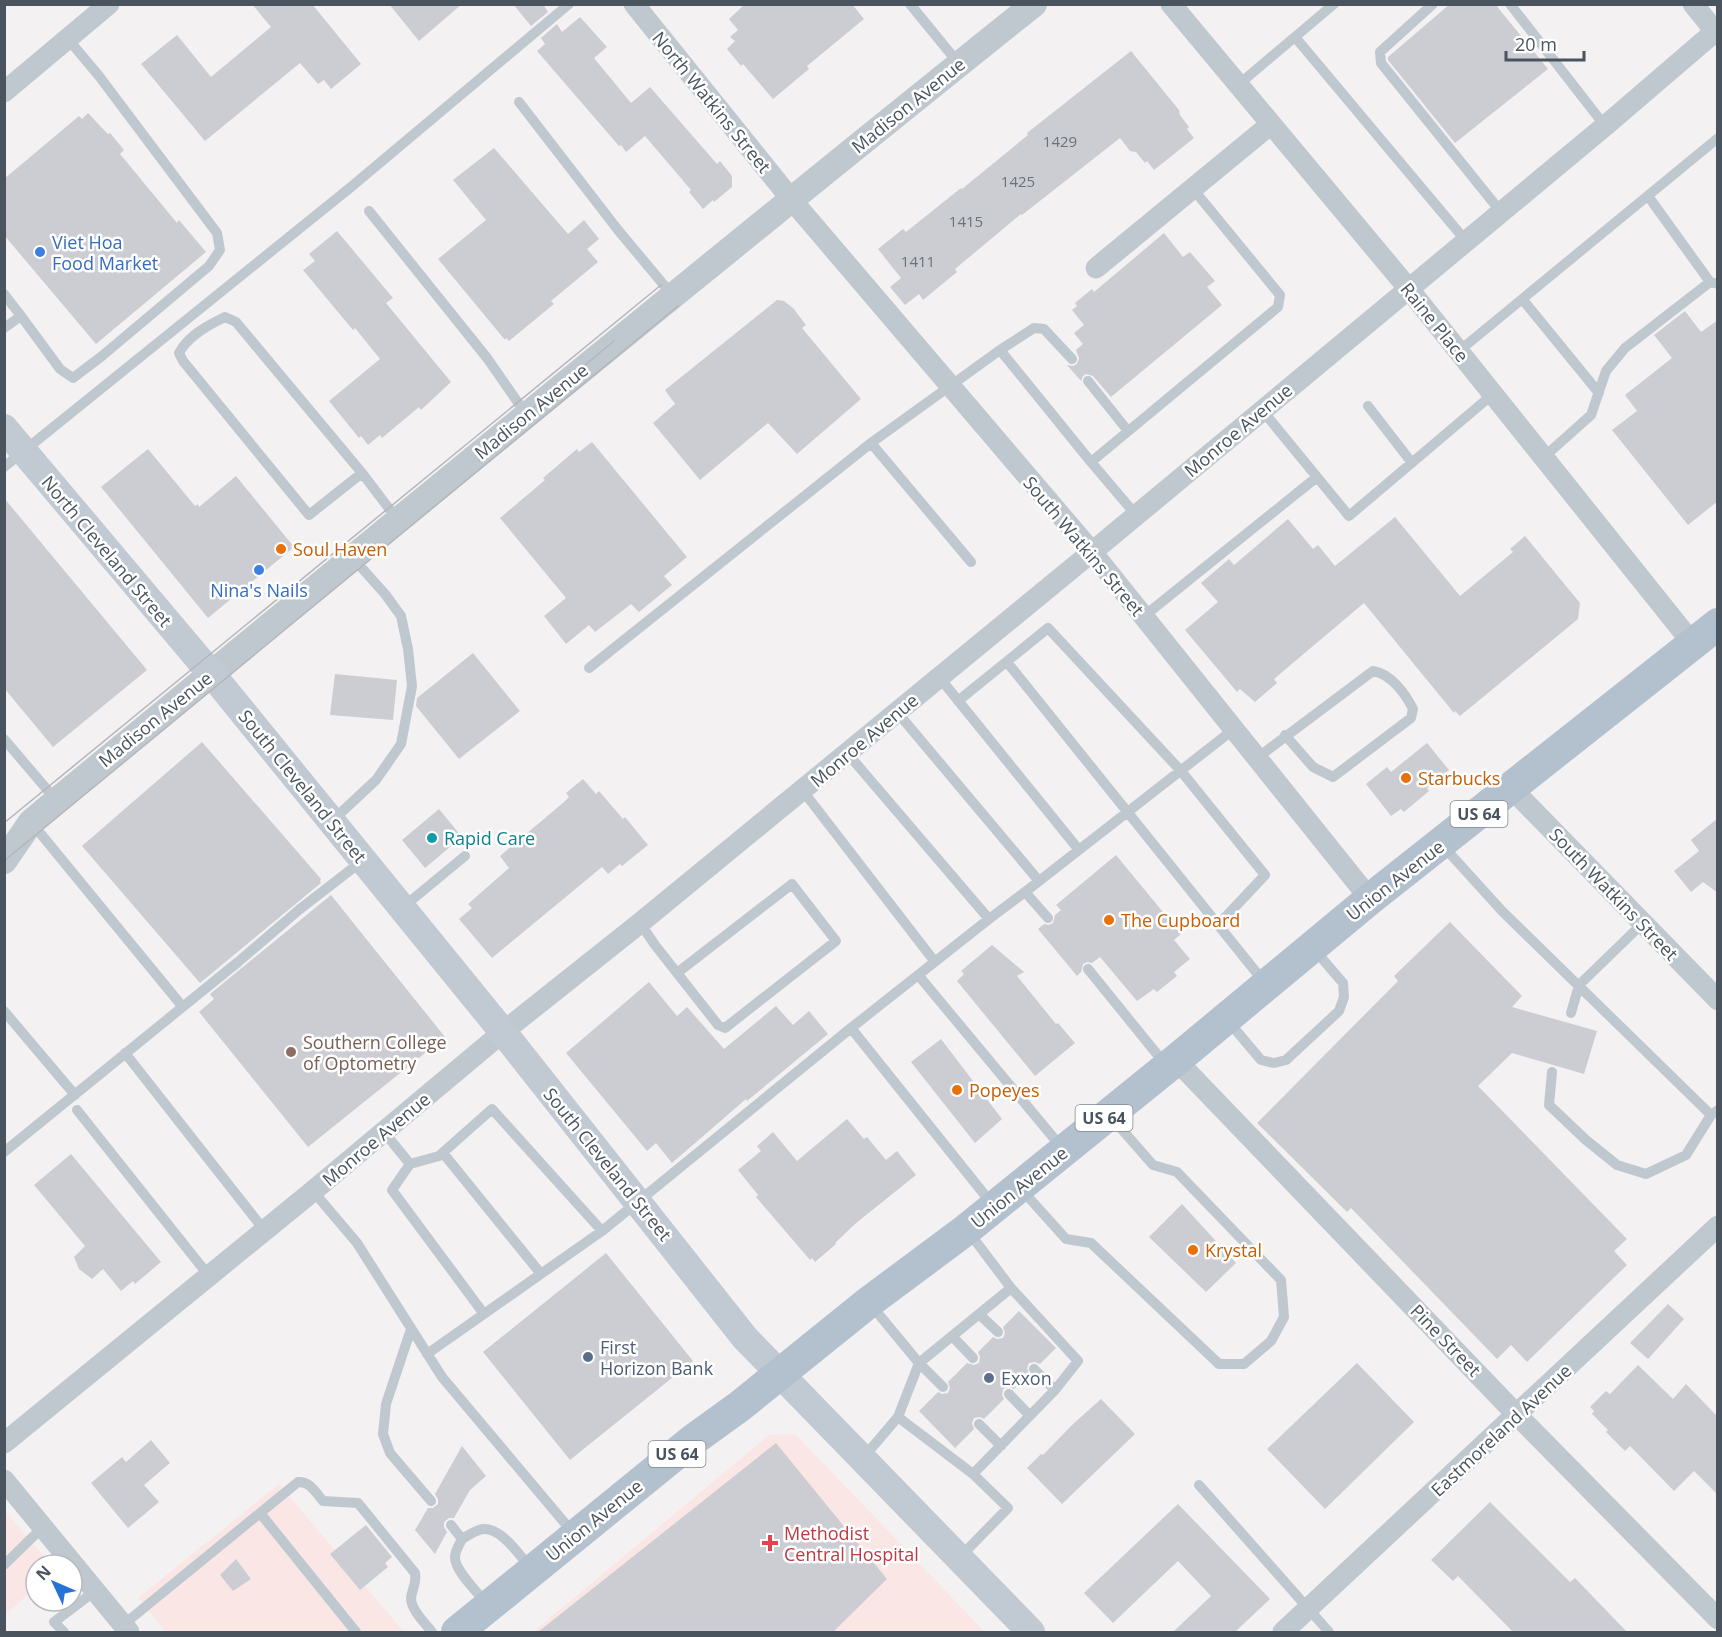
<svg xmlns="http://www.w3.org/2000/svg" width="1722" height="1637" viewBox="0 0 1722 1637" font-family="'Open Sans',sans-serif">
<rect width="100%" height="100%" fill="#f3f1f1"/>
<path fill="#fae7e5" d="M795,1434L985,1632H533L769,1435Z
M279,1484L404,1632H166L138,1598Z
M4,1510L51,1565H36V1587L5,1615Z"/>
<path fill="#cccdd3" d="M252,4H312L361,64L331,89L324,80L318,84L300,63L205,141L141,64L177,35L211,77L271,27Z
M389,4H462L419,41Z
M513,4H543L548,12L531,26Z
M745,4H852L864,19L807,66L809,69L773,99L743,64L741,66L727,49L735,41L730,37L738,30L729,19Z
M1450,4H1495L1548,69L1455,143L1388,60V57Z
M580,17L607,47L594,58L631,103L650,87L717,164L720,161L732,176V187L714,202L713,200L703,209L689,192L691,190L645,136L626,152L621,145L619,146L537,51L545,44L541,38L557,24L562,32Z
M1131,51L1179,110L1180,115L1189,127L1187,129L1194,138L1154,170L1147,161L1145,163L1136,152L1130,151L1120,138L1022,215L1021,214L955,269L957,272L923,300L919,294L905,305L890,287L901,278L878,249L903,229L906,232L961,188L962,189L1028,135L1027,133Z
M88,113L103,129L108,134L110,133L124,150L120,154L177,223L179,220L206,252L96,344L4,235V179L79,116L82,119Z
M494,148L568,234L584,220L599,239L587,249L598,262L551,301L554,304L509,341L506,338L505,340L438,259L486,220L453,180Z
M337,231L393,298L386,303L451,382L421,410L419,407L382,438L380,435L368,445L361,436L359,438L329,401L380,359L355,328L353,330L303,270L315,261L309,254Z
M1164,233L1183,257L1190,252L1215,281L1207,287L1222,305L1111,397L1093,376L1086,374L1083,376L1081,381L1067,365L1073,366L1077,364L1079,358L1076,350L1083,344L1074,333L1084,325L1072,310L1077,306L1075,303L1092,289L1094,292Z
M777,300L784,301L793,308L806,325L802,328L861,399L797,454L768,423L700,480L653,423L675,404L665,390Z
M1685,311L1701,332L1718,320V501L1688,525L1612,430L1637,411L1625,395L1672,358L1654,335Z
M592,442L687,557L664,576L672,585L639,612L631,604L595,632L589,625L566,644L544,616L566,598L500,518L545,480L543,478L577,449L579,452Z
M148,449L195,506L198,504L199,507L236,476L294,547L208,618L101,487Z
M4,498L147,670L53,747L4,688Z
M1395,517L1460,596L1513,552L1510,549L1525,536L1580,603L1578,619L1460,716L1455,711L1454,713L1364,603L1274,679L1277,683L1255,702L1240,689L1237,692L1185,630L1218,602L1201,583L1229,559L1234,565L1288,519L1313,549L1318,545L1335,566Z
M473,653L520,711L459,759L416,706L417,698Z
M335,674L397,680L393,720L330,715Z
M202,742L321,879L320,881L321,883L200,983L82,846Z
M1427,743L1449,770L1427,788L1429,791L1404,812L1401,809L1391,816L1366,784L1387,767L1391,772Z
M583,779L596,794L599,791L623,819L625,817L648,845L622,866L620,864L608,874L602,867L492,958L459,919L472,908L468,904L509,868L500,856L564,802L569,797L566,793Z
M439,809L462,837L425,868L402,840Z
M1718,818V893L1703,882L1691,892L1674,871L1699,851L1691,840Z
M1116,855L1181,934L1174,940L1190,959L1174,972L1177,976L1157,992L1154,989L1137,1001L1100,957L1092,963L1087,962L1083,964L1081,972L1077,976L1038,929L1044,924L1049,925L1053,923L1055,915L1061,910L1056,905Z
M331,895L445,1037L308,1147L199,1012L214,999L210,994Z
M1450,922L1522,996L1512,1007L1597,1031L1584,1074L1512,1053L1478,1086L1627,1239L1614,1251L1627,1265L1527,1362L1511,1345L1497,1359L1351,1208L1347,1212L1257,1123L1398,981L1394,976Z
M992,945L1024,972L1017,976L1056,1024L1058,1023L1075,1043L1035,1076L957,981L964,974L961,971Z
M649,982L677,1016L687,1007L724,1049L776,1006L793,1025L809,1011L828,1034L747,1101L746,1099L672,1163L656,1143L647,1151L566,1053Z
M941,1039L1002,1119L975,1143L911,1062Z
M847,1119L864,1139L867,1137L886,1160L897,1151L916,1175L855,1224L835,1243L836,1244L815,1262L812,1258L810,1260L756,1197L758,1195L738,1170L761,1151L757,1146L773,1132L797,1161Z
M71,1154L161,1262L135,1284L133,1281L121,1291L103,1269L92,1279L79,1269L74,1257L85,1246L34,1185Z
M1182,1204L1236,1263L1206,1292L1149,1237Z
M606,1253L693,1361L570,1460L483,1352Z
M1668,1304L1684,1319L1648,1359L1630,1343Z
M1019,1311L1056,1348L1040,1364L1035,1362L1029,1363L1027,1368L1029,1374L1014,1389L1008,1387L1003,1389L1002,1395L1004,1399L984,1419L980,1417L974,1418L972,1423L974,1429L955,1448L919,1411L938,1392L942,1394L948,1393L950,1388L948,1382L967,1363L974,1365L979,1363L980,1357L978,1352L993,1337L997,1339L1003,1338L1005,1333L1003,1327Z
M1357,1363L1414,1422L1325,1509L1267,1449Z
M1638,1365L1673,1399L1686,1384L1718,1417V1495L1694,1471L1674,1491L1630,1446L1625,1451L1606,1432L1608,1430L1592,1414L1594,1411L1590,1407L1606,1391L1610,1394Z
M1101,1399L1135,1434L1062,1504L1027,1468L1041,1454L1043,1455L1072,1425Z
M151,1440L170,1463L144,1485L159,1502L128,1528L91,1483L122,1457L126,1462Z
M776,1443L887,1579L833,1632H538Z
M462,1446L486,1476L470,1490L454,1518H449L444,1522V1527L447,1532L435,1554L415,1530L428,1508H433L438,1504V1499L435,1494Z
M1490,1502L1570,1582L1575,1578L1627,1632H1513L1458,1576L1453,1581L1431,1560Z
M1178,1504L1270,1599L1235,1632H1173L1211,1596L1178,1561L1113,1623L1084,1593Z
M366,1525L392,1557L385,1563L388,1567L360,1590L330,1554Z
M236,1559L251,1579L233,1591L220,1575Z"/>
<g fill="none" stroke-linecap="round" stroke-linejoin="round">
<path stroke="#c0c8cf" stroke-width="10" d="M910,4L959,64
M1433,4L1380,52L1381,63L1501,212
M1510,4L1605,126
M1295,37L1466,241
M1238,85L1334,4
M519,102L618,230L673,296
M1648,196L1710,282
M369,211L487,358L526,414
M4,294L21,316L4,328
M1523,300L1599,393
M21,316L60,369L73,378L102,356L209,266L220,250L217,233L99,76L68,39
M1000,350L1034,328L1044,329L1072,359
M1459,351L1718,138
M1088,381L1128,431
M1368,406L1412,463
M1262,410L1349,516L1493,394
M871,443L971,562
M1544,457L1591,415L1606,371L1625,348L1710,282L1718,284
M4,467L351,187L569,4
M362,473L309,515L183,361L179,353C188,336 208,325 225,317L236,322L362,473L397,519
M1136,515L1091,462L1278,307L1280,295L1193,189
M1143,617L1317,477
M1007,662L1264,982
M589,668L871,443L1000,350L1091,462
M939,677L1079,850
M958,701L1048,628L1181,771L1265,875L1219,924
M897,712L1039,881
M4,739L56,800
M848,754L989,919L1025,892
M1257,758L1373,671C1391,674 1405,693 1413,709L1411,718L1333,777L1313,767L1285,735
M803,791L935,962
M333,820L376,780L401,744L412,686L408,649L401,616L385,594L352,557
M31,822L182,1006
M1443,846L1502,911L1711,1115L1718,1110
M402,908L465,856
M1048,918L1025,892L1234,729
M640,923L655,945L718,1025L725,1028L836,941L792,884L677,973
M1088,969L1165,1064
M919,976L1062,1148
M4,1011L75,1095
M1571,1013L1579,985L1643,923
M1228,1021L1261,1060L1274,1063L1286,1060L1339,1011L1344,997L1343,983L1313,948
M851,1028L992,1204
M125,1053L265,1231
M1552,1072L1549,1105L1586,1140L1617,1165L1646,1174L1686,1155L1711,1115
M77,1110L209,1276
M384,1132L410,1164
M4,1152L238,962L300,909L362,861
M443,1153L541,1274
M1021,1189L1066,1239L1091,1243L1219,1364H1244L1271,1341L1284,1317L1281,1280L1177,1172L1153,1165L1111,1117
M313,1191L357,1243L442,1377L574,1534
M871,1305L919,1363L1011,1288L968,1231
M484,1314L392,1190L410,1164L439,1156L492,1109L602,1231
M979,1314L998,1332
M411,1329L386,1404L383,1434L390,1453L431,1501
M952,1336L973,1358
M427,1354L602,1231L851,1028L989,919
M1034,1369L1055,1390
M1009,1394L1030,1416
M898,1417L919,1363L943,1387
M979,1424L1001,1446
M863,1458L898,1417L973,1474L1008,1508L959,1558
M973,1474L1055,1390L1078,1361L1011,1288
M1199,1485L1329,1632
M260,1513L356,1632
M451,1525L462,1539C459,1545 455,1551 455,1557C454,1570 479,1594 487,1604
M462,1539C467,1536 473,1532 479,1530C499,1523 520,1556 532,1570
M4,1565L43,1527
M123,1625L298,1482C310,1481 316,1493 323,1501L358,1503L415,1573C417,1583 412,1589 411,1598C411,1610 425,1623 432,1632
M64,1632L54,1622L95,1591"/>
<path stroke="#c0c8cf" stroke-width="21" d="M634,4L791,199L1092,552L1370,899
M1171,4L1408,288L1693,644
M1693,4L1718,35
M4,92L109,4
M1096,268L1271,124
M1511,788L1718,1000
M1176,1060L1517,1415L1718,1619
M4,1443L313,1191L503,1032L640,923L1092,552L1605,126L1718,29
M4,1480L129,1632
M1283,1632L1718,1226"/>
<path stroke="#c0c8cf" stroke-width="26" d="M4,861L31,822L56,801C381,534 706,267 1034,4"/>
<path stroke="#c1c9d3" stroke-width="28" d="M4,428L219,683L503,1032L745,1338L1031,1632"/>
<path stroke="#b3c0ce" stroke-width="32" d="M457,1632L693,1440L740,1406L869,1302L967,1229L1176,1060L1370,899L1718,624"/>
<path stroke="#b4b6bb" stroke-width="1.5" d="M479,461L515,423L614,341
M4,823L661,285
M4,861L678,306"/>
</g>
<g fill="#3f7fe0" stroke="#fff" stroke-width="2">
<circle cx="40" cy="252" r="6"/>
<circle cx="259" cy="570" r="6"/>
</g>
<g fill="#e8710a" stroke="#fff" stroke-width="2">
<circle cx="281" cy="549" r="6"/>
<circle cx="1406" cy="778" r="6"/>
<circle cx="1109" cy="920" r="6"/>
<circle cx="957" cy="1090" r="6"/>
<circle cx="1193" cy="1250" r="6"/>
</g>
<circle fill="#0f9aa8" stroke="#fff" stroke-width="2" cx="432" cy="838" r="6"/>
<circle fill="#8d6e63" stroke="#fff" stroke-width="2" cx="291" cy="1052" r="6"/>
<g fill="#5c6f8a" stroke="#fff" stroke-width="2">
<circle cx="588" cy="1357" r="6"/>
<circle cx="989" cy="1378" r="6"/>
</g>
<path fill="#e0444e" stroke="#fff" stroke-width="2" d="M767 1534h6v6h6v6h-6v6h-6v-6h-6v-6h6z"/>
<g text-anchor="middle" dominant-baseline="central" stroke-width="5" stroke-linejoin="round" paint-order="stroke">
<g font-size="15" fill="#6a727b">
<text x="1060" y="141">1429</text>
<text x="1018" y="181">1425</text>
<text x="966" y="221">1415</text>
<text x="918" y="261">1411</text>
</g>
<g fill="#fff" stroke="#80878e" stroke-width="1.5">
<rect x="1450.5" y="801" width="57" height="26" rx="4.5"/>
<rect x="1075.5" y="1105" width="57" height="26" rx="4.5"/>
<rect x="648.5" y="1441" width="57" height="26" rx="4.5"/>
</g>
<g font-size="16" font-weight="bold" fill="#4a545e">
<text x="1479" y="814">US 64</text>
<text x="1104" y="1118">US 64</text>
<text x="677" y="1454">US 64</text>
</g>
<g font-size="18" fill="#4a545e" stroke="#fff">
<text transform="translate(712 102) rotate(51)">North Watkins Street</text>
<text transform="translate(908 105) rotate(-39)">Madison Avenue</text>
<text transform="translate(1435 322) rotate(51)">Raine Place</text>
<text transform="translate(531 411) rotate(-39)">Madison Avenue</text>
<text transform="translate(1238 430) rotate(-40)">Monroe Avenue</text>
<text transform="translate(1084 546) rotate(50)">South Watkins Street</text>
<text transform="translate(107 551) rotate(50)">North Cleveland Street</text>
<text transform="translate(155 719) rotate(-39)">Madison Avenue</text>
<text transform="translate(864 740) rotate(-40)">Monroe Avenue</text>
<text transform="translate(303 786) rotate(51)">South Cleveland Street</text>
<text transform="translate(1395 880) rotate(-38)">Union Avenue</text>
<text transform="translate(1614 894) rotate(46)">South Watkins Street</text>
<text transform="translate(376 1139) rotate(-40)">Monroe Avenue</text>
<text transform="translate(608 1164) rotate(51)">South Cleveland Street</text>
<text transform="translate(1019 1187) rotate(-39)">Union Avenue</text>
<text transform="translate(1446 1340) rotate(46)">Pine Street</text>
<text transform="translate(1501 1430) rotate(-43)">Eastmoreland Avenue</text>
<text transform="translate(594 1520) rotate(-39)">Union Avenue</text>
</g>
<g font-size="18" fill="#366cbe" stroke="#fff" text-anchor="start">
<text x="52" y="242">Viet Hoa<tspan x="52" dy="21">Food Market</tspan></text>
<text x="259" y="590" text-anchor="middle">Nina's Nails</text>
</g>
<g font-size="18" fill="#c56008" stroke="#fff" text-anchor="start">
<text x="293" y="549">Soul Haven</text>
<text x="1418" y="778">Starbucks</text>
<text x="1121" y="920">The Cupboard</text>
<text x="969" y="1090">Popeyes</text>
<text x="1205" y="1250">Krystal</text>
</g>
<g font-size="18" fill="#0d838f" stroke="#fff" text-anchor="start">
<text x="444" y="838">Rapid Care</text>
</g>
<g font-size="18" fill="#785e54" stroke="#fff" text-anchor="start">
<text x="303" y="1042">Southern College<tspan x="303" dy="21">of Optometry</tspan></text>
</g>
<g font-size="18" fill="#4e5e75" stroke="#fff" text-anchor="start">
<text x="600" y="1347">First<tspan x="600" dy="21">Horizon Bank</tspan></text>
<text x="1001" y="1378">Exxon</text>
</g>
<g font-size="18" fill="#be3a42" stroke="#fff" text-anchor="start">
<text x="784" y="1533">Methodist<tspan x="784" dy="21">Central Hospital</tspan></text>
</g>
</g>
<rect width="1722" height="1637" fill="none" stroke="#4a545e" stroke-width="12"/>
<g transform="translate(54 1583) rotate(314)"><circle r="28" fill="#ffffff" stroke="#b7bbbf" stroke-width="1.5"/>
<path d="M0-4.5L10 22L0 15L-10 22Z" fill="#2672d9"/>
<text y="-9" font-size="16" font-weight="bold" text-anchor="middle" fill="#4a545e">N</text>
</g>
<path d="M1506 51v9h78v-9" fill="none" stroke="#4a545e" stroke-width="3"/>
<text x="1515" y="51" font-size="18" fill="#4a545e" stroke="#ffffff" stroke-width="4.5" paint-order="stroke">20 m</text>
</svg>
